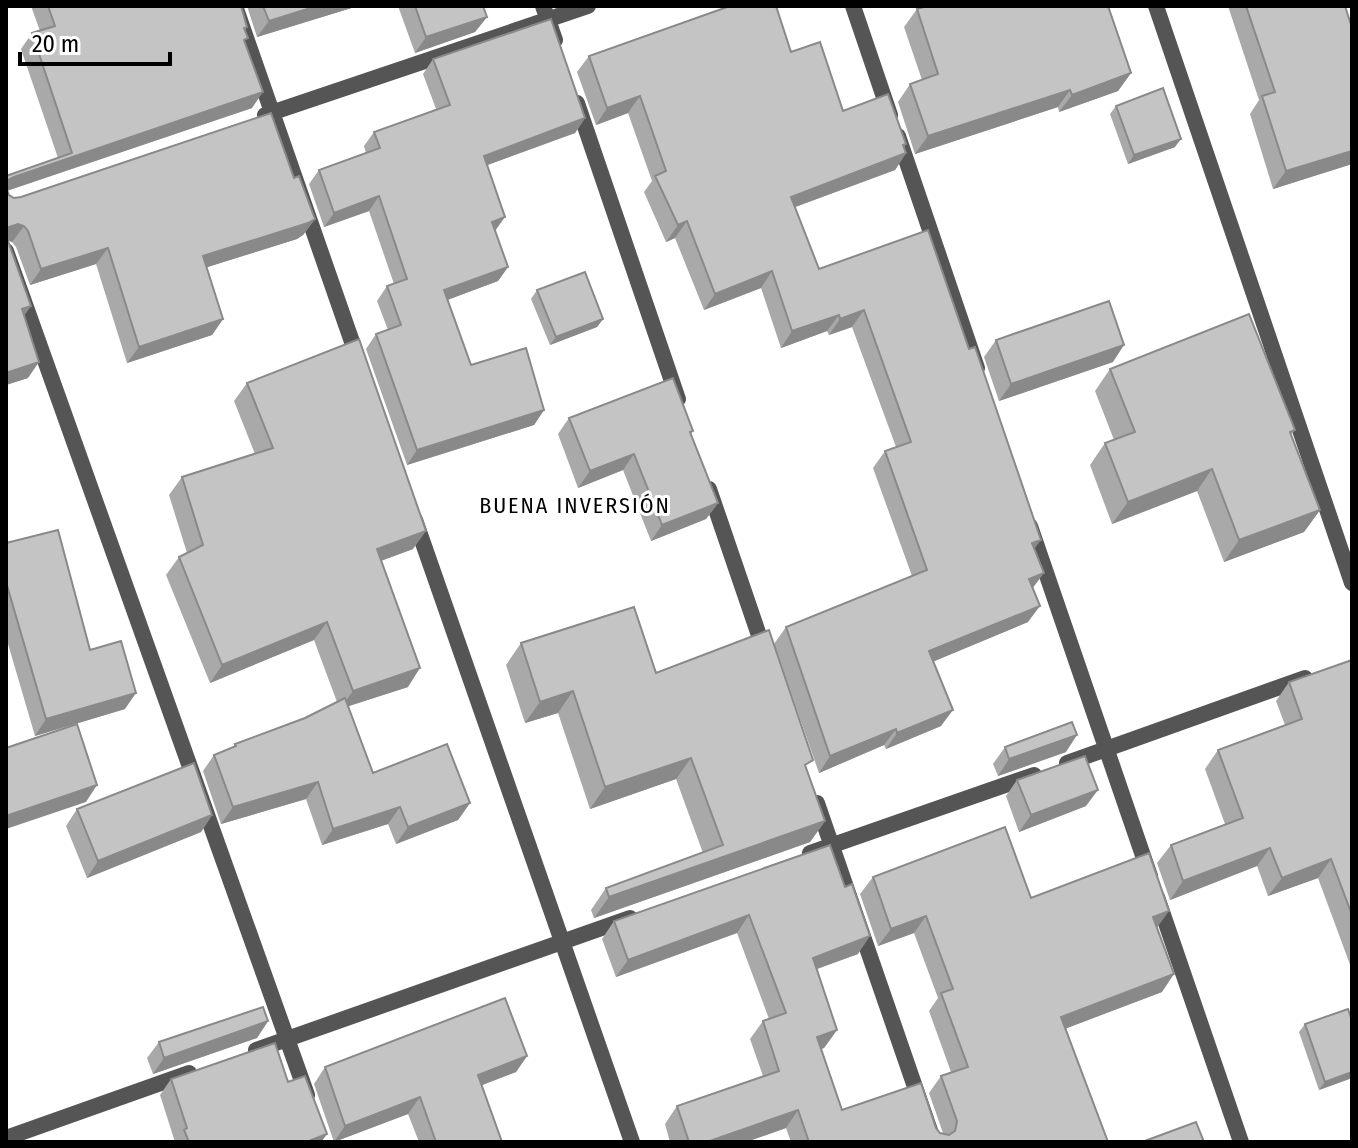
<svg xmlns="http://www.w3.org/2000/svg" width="1358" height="1148" viewBox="0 0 1358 1148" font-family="'Fira Sans Condensed',sans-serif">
<rect width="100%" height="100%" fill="#fff"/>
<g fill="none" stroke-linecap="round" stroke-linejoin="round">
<path stroke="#555" stroke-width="16" d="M235,6L358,359
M543,6L555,40
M853,6L890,115
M1156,6L1352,583
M577,103L678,399
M265,115L588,6
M898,136L977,368
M6,251L307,1095
M709,489L765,653
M415,520L632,1142
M1030,526L1150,876
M1067,763L1305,678
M817,803L934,1142
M810,853L1034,775
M1157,897L1241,1142
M256,1050L630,918
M6,1138L189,1073"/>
</g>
<path fill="#a9a9a9" d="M31,6H241L247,27L245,30V42L252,108L7,191L9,195L14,198L294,178L315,219L303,235L297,239L207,267L223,319L212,335L127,363L96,264L30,285L16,247L12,242L7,240L24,316L28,378L6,385V176L58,158L21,49L32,33L40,31Z
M247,6H358L257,37Z
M398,6H483L487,17L475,32L415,53Z
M1228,6H1345L1352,28V164L1273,189L1250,114L1259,100Z
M917,9L1131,73L1118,91L1059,112L1058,107L915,154L898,102L910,84L922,80L904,27Z
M791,52L843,111L906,144L904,147L906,153L895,170L795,207L819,269L928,230L1034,549L1033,588L1028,622L934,661L941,726L886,749L884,745L819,773L774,644L786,627L912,576L873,468L885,451L896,447L852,327L829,335L827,331L781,348L761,288L704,310L675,238L666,242L644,192L652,181L628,113L596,125L577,72L589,56Z
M433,59L585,118L575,133L487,165L495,231L508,267L498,281L447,300L471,365L544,410L534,425L407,465L366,349L376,334L388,330L377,301L387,286L394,284L369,211L324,227L309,184L319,170L366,153L364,146L374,132L436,109L423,74Z
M1116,106L1175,147L1128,164L1110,114Z
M537,290L603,319L597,327L550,345L531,299Z
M996,340L1113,362L999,401L984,357Z
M1110,369L1295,430L1291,435L1320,510L1304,532L1224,562L1197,491L1112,524L1090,465L1105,443L1114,440L1095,391Z
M247,383L413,549L381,561L408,687L348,706L373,773L470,803L458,820L396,844L388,824L322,845L306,799L221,824L203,771L214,755L233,748L235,744L305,718L337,702L314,640L210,683L166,575L179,557L187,553L169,495L182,477L255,454L234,401Z
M569,418L693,431L691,434L718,503L706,519L651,541L623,470L578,488L558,434Z
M6,543L90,650L125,709L35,736L6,637Z
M521,643L656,673L807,769L825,821L810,842L594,918L591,910L606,888L703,853L676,779L590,809L558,713L525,723L506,665Z
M1352,660V970L1318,878L1268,896L1257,866L1170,900L1157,863L1171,845L1225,824L1205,769L1218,750L1285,725L1276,701L1289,682Z
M1005,747L1066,752L998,776L993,764Z
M1017,780L1086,806L1019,832L1006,796Z
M77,809L212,815L201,832L87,878L66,826Z
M830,845L858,954L817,969L837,1030L824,1048L821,1049L842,1110L936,1128L940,1133H943L929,1093L941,1076L951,1072L929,1011L938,998L914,933L878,946L860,894L873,877L1031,898L1157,928L1162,992L1066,1028L1108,1142H791L786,1128L746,1142H670L665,1124L677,1106L763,1076L750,1039L763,1021L769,1019L737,933L616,977L602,939L614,921Z
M268,1021L257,1038L153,1074L147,1058L159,1042Z
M1305,1024L1352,1078L1319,1090L1299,1032Z
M527,1056L516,1072L482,1085L502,1142H419L408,1114L334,1142L314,1084L325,1067Z
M171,1079L288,1082L327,1134L321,1142H175L160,1095Z"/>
<path fill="#898989" d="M317,6H358L257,37L269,21Z
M487,17L475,32L415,53L426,37Z
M1131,73L1118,91L1059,112L1072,95Z
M1070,90L1058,107L915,154L928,136Z
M263,92L252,108L6,191L8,180L14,177Z
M640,96L628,113L596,125L607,108Z
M585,118L575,133L474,170L484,156Z
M1181,139L1175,147L1128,164L1134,155Z
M906,144L897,157L906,153L895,170L779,213L791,197Z
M1352,151V164L1273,189L1286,171Z
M379,196L369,211L324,227L334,213Z
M505,217L495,231L492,222Z
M315,219L303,235L297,239L192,272L203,256Z
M687,221L675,238L666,242L678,225Z
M18,224L24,226L12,242L7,240L6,232L9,227Z
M108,248L96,264L30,285L41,269Z
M508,267L498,281L434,305L444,290Z
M772,271L761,288L704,310L715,294Z
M31,306L20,322L22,309Z
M864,310L852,327L829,335L840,319Z
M839,315L827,331L781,348L792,331Z
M223,319L212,335L127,363L139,347Z
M603,319L597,327L550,345L556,337Z
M1124,345L1113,362L999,401L1011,384Z
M39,362L28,378L6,385V373Z
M544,410L534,425L407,465L417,450Z
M634,454L623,470L578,488L590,471Z
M1212,469L1197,491L1112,524L1128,502Z
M718,503L706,519L651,541L662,525Z
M1320,510L1304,532L1224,562L1239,540Z
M426,531L413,549L364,567L377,549Z
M1041,540L1029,556L1032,543Z
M1044,573L1032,589L1029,579Z
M1040,606L1028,622L918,668L929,651Z
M327,622L314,640L210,683L222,665Z
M420,668L408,687L340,709L353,691Z
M573,691L558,713L525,723L540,702Z
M136,693L125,709L35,736L46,719Z
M953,710L941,726L886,749L897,733Z
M896,729L884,745L819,773L830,756Z
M1077,735L1066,752L998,776L1009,759Z
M691,758L676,779L590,809L605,787Z
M318,782L306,799L221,824L233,807Z
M97,785L86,802L6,829V816Z
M1098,790L1086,806L1019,832L1031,815Z
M470,803L458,820L396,844L408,827Z
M400,807L388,824L322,845L333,829Z
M212,815L201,832L87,878L98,861Z
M825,821L810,842L594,918L609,897Z
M1270,848L1257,866L1170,900L1183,881Z
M1331,859L1318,878L1268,896L1282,878Z
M1169,911L1156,929L1153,917Z
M749,915L737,933L616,977L628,960Z
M926,916L914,933L878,946L891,929Z
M870,936L858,954L800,975L813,958Z
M1174,974L1162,992L1049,1035L1061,1017Z
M268,1021L257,1038L153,1074L164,1058Z
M837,1030L824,1048L805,1055L817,1037Z
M527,1056L516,1072L467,1091L478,1075Z
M1352,1072V1078L1319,1090L1325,1082Z
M420,1097L408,1114L334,1142L345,1126Z
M798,1110L786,1128L746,1142H707Z
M327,1134L321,1142H310L311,1140Z"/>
<path fill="#c4c4c4" stroke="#898989" stroke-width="2" d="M48,6H241L247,27L244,28L248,38L244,40L263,92L14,177L8,180L7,190L9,195L14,198L21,197L271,113L294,178L299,176L315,219L308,223L203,256L223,319L139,347L108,248L41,269L28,231L24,226L18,224L9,227L7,232V238L31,306L22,309L39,362L6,373V176L72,153L32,33L55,26Z
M263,6H317L269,21Z
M415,6H483L487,17L426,37Z
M730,6H776L791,52L820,42L843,111L888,94L906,144L903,145L906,153L791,197L819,269L928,230L969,349L975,347L1041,540L1032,543L1044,573L1029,579L1040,606L929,651L953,710L897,733L896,729L830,756L786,627L927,570L885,451L911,442L864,310L840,319L839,315L792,331L772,271L715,294L687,221L678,225L655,176L666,171L640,96L607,108L589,56Z
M927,6H1108L1131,73L1072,95L1070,90L928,136L910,84L938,74L917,9Z
M1246,6H1345L1352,28V151L1286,171L1262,96L1275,92Z
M551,19L585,118L484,156L505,217L492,222L508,267L444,290L471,365L526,348L544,410L417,450L376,334L401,325L387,286L407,279L379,196L334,213L319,170L380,148L374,132L450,105L433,59Z
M1163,88L1181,139L1134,155L1116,106Z
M585,272L603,319L556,337L537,290Z
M1109,301L1124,345L1011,384L996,340Z
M1249,314L1295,430L1290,432L1320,510L1239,540L1212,469L1128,502L1105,443L1135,432L1110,369Z
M359,339L426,531L377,549L420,668L353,691L327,622L222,665L179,557L203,545L182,477L273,448L247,383Z
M673,378L693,431L690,432L718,503L662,525L634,454L590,471L569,418Z
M58,530L90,650L121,641L136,693L46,719L6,582V543Z
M634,607L656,673L769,630L813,760L805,765L825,821L609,897L606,888L723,845L691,758L605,787L573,691L540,702L521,643Z
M1352,660V915L1331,859L1282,878L1270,848L1183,881L1171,845L1243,818L1218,750L1302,719L1289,682Z
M345,698L373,773L447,744L470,803L408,827L400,807L333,829L318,782L233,807L214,755L236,746L235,744L305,718Z
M1072,722L1077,735L1009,759L1005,747Z
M77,724L97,785L6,816V748Z
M1085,756L1098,790L1031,815L1017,780Z
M194,763L212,815L98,861L77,809Z
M1005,827L1031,898L1149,853L1169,911L1153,917L1174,974L1061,1017L1108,1142H809L798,1110L707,1142H689L677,1106L779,1071L763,1021L786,1013L749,915L628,960L614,921L830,845L845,887L852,884L870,936L813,958L837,1030L817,1037L842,1110L921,1083L936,1128L940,1133L949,1135L955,1131L957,1121L941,1076L968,1067L941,993L953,989L926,916L891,929L873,877Z
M505,998L527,1056L478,1075L502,1142H436L420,1097L345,1126L325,1067Z
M263,1007L268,1021L164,1058L159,1042Z
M1348,1009L1352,1021V1072L1325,1082L1305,1024Z
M275,1043L288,1082L305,1076L327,1134L311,1140L312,1142H189L184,1130L187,1128L171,1079Z
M1196,1122L1204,1142H1142Z"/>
<g text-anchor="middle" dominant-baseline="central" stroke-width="6" stroke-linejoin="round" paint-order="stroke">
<g font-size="22" letter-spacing="2" fill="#000" stroke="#fff">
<text x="575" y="505">BUENA INVERSIÓN</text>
</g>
</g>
<rect width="1358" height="1148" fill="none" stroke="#000000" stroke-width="16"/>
<path d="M20 52v12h150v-12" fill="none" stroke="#000000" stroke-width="4"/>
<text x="32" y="52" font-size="24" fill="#000000" stroke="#ffffff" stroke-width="6" paint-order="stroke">20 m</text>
</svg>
